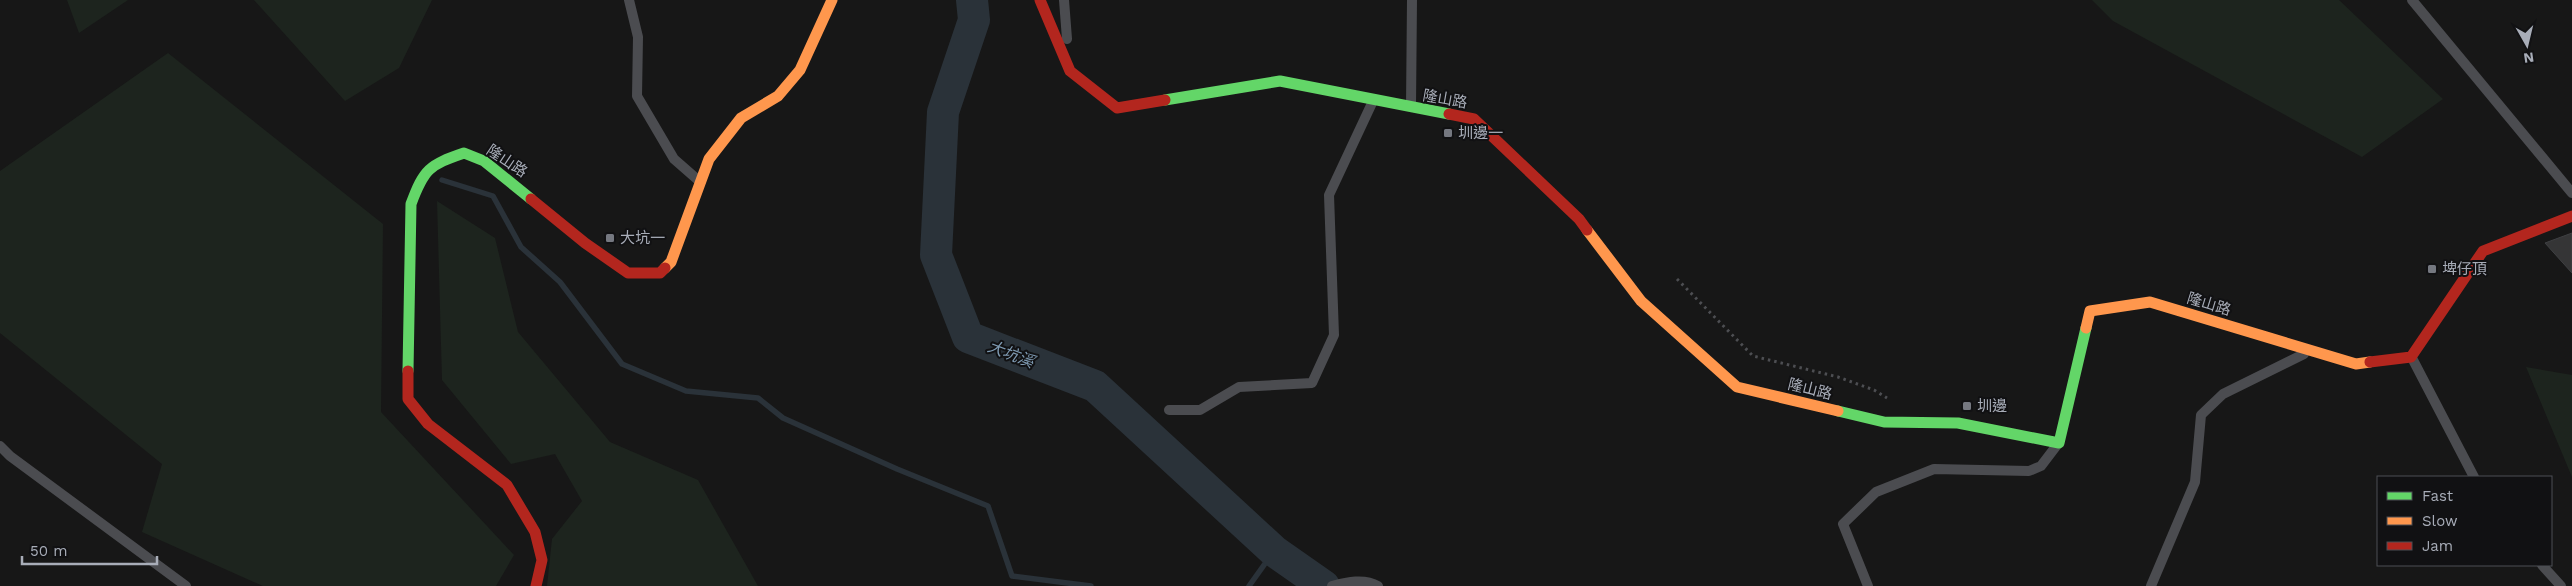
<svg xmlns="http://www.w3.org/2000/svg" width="2572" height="586" viewBox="0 0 2572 586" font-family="'Work Sans','Noto Sans TC',sans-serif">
<rect width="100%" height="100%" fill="#171717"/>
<path fill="#1d241e" d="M67,0H128L79,33Z
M254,0H432L399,68L345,101Z
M2092,0H2339L2443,99L2362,157L2113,21Z
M168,53L383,224L381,412L514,555L496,586H263L142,532L162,464L0,333V171Z
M437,201L495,238L518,332L610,442L698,480L758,586H547L552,539L582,501L555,454L511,464L442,380Z
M2526,367L2572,375V477Z"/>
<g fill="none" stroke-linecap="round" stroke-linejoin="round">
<path stroke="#2a3239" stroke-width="5.5" d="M442,180L493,196L521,247L560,282L622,364L686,391L758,398L783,418L897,469L988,506L1012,576L1091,586
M1249,586L1274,551"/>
<path stroke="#2a3239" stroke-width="32" d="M972,0L974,20L943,112L936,255L968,337L1095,386L1274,551L1324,586"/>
</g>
<path fill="#353536" stroke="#3f4043" d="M2572,233V273L2545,243Z"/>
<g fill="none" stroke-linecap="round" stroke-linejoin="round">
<path stroke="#4d4e52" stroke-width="3" stroke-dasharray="2.5 4" stroke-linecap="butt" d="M1677,279L1753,356L1838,377L1874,390L1887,398"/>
<path stroke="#4b4c50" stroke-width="10" d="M629,0L638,37L637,96L674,159L698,180
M1064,0L1067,39
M2412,0L2572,193
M1411,106L1412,0
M2412,358L2474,477
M1169,410H1200L1239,387L1312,383L1334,335L1329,195L1373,101
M0,446L10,456L186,586
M2542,565L2561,586
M1332,586C1347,582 1364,578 1378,586
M1868,586L1843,524L1876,492L1934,469L2029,471L2041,466L2057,445
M2151,586L2195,482L2201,415L2223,394L2304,354"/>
<path stroke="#63d668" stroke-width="11" d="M1165,100L1280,81L1449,114
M408,371L411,204C424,169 429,165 464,153L484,161L531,199
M1838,411L1884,422L1958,423L2059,443L2086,328"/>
<path stroke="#ff974d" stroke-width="11" d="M1587,230L1641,301L1737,387L1838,411
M665,268L671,262L709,159L741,118L778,96L800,70L832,0
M2086,328L2090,311L2150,302L2356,364L2370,362"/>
<path stroke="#b3261e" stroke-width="11" d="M1040,0L1070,71L1117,108L1165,100
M1449,114L1474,119L1579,219L1587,230
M531,199L585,243L628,273H660L665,268
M2370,362L2411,357L2483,251L2572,216
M408,371V399L428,424L507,485L535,532L542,560L536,586"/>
</g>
<g fill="#757880" stroke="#111113" stroke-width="2">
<rect x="1443" y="128" width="10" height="10" rx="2.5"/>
<rect x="605" y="233" width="10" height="10" rx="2.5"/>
<rect x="2427" y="264" width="10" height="10" rx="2.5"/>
<rect x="1962" y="401" width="10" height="10" rx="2.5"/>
</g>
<g text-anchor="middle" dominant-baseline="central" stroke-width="4" stroke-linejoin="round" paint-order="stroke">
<g font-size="15" fill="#a8adb8" stroke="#111113">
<text transform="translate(1445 99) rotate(10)">隆山路</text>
<text transform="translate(507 161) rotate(34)">隆山路</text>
<text transform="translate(2209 304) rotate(17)">隆山路</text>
<text transform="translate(1810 389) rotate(14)">隆山路</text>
</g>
<g font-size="15" fill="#a8adb8" stroke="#111113" text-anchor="start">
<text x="1458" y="133">圳邊一</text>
<text x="620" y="238">大坑一</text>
<text x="2442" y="269">埤仔頂</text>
<text x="1977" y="406">圳邊</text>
</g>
<g font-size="16" font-style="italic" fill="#7f9bb3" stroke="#111113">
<text transform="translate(1011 354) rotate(21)">大坑溪</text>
</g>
</g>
<rect x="2377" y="476" width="175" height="90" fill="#111113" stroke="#4d4f55"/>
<rect x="2387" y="492" width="25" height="8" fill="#63d668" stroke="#4d4f55"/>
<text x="2422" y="501" font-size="15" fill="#a8adb8">Fast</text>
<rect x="2387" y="517" width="25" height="8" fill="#ff974d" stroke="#4d4f55"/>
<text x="2422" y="526" font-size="15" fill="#a8adb8">Slow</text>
<rect x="2387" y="542" width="25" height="8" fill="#b3261e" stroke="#4d4f55"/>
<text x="2422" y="551" font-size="15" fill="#a8adb8">Jam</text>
<g transform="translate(2527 45) rotate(172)" stroke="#111113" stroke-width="4" paint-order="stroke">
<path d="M0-4L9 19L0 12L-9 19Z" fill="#a8adb8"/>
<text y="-8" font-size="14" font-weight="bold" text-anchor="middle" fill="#a8adb8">N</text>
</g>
<path d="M22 556v8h135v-8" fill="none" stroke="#a8adb8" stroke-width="2.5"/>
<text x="30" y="556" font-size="15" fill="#a8adb8" stroke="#111113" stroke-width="4" paint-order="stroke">50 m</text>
</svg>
